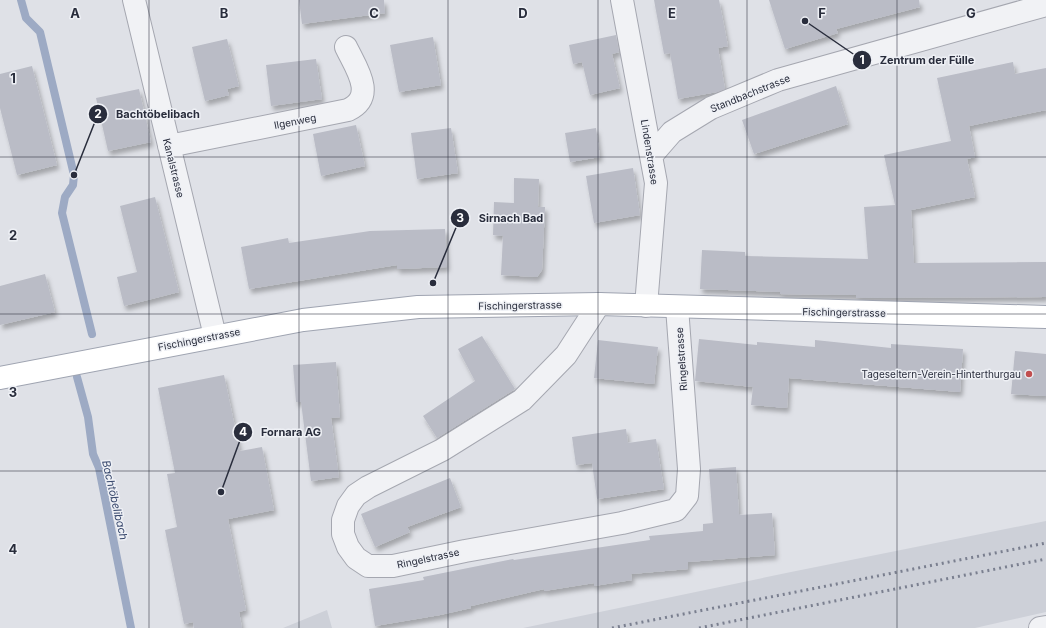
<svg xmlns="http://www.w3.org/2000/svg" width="1046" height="628" viewBox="0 0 1046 628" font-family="Inter,sans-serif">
<defs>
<filter id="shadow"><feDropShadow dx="2.5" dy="4.5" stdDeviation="2" flood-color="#0004"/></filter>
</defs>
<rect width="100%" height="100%" fill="#dfe1e7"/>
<path fill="#cdd0d8" d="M1046,521V612L975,628H523L791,572Z
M327,610L332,628H283Z"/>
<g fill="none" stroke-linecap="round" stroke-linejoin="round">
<path stroke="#9daac4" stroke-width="8" d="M21,0L26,18L40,32L74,175L73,185L65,197L62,213L92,334
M77,377L88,417L93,454L99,468L131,628"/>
</g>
<path fill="#babcc6" filter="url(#shadow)" d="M299,0H384L385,13L302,24Z
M654,0H719L728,46L718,48L725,89L717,92L678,99L670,53L664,54Z
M769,0H919L920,7L836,29L838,33L785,49Z
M616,35L619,52L612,54L620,88L590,95L582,62L573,64L569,45Z
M433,37L441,85L399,92L390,45Z
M227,39L239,86L227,89L229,95L205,101L192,47Z
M316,59L322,99L271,106L266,65Z
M1013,62L1015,74L1046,68V110L969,126L975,157L967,159L975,197L911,210L914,263L1046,262V297L856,298V295L780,294V292L700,289L702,250L745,252V256L868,259L864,207L895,205L884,155L951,141L937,78Z
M32,66L57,165L17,175L0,108V74Z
M836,86L848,124L754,154L742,120Z
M139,89L151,142L108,151L96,98Z
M356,125L365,166L321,176L313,134Z
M451,128L458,173L417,179L411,133Z
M596,128L600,157L570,162L565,133Z
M633,168L640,215L594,223L586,176Z
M514,178L539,179L538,207H545L542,270L537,277L501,275L503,236L493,235L494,202L514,203Z
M155,197L179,292L124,306L117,277L137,272L120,206Z
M445,229L447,267L397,269V265L249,289L241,247L288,238L289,243L370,231Z
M45,274L55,312L0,325V286Z
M482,336L515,389L437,438L423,416L475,381L458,349Z
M699,339L757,345V342L815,347V340L891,348V344L963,349L960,392L789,378L787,408L751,405L753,387L695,381Z
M598,340L658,347L654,384L594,378Z
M1015,351L1046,354V396L1011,394Z
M336,362L340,417L331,418L339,477L311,481L301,402H296L293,365Z
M224,375L240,451L262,447L274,510L228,519L246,610L239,612L242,628H194L193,622L184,624L165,530L177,527L167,474L175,473L158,388Z
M626,429L628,443L656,439L664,489L597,499L592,463L576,465L572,437Z
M736,467L739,515L772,513L775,555L688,562V569L631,574L632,580L594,586V583L544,591V589L471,606V608L440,615L375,626L369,589L424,580L423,577L513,559L514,560L650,540L649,536L703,531V524L713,523L709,469Z
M450,478L461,507L407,527L410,532L375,547L361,514Z"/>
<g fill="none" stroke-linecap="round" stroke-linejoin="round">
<defs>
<path id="minor" d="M134,0L215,336
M622,0L656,183L646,306
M169,146L348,110C377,96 356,68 346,47
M652,155L672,132L711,108L778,80L1046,5
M599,304L566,355L522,400L442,450L368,487L356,495L348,506L343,520V534L348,547L356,558L368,566H393L465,551L622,523L676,510L687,496L689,469L677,307
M1040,628L1046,627"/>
<path id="major" d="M0,378L303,320L418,307L599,304L1046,317"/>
</defs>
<use href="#minor" stroke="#a5a7b0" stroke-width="24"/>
<use href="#major" stroke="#9fa4b1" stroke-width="24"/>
<use href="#minor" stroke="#f1f2f5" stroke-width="22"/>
<use href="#major" stroke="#fff" stroke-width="22"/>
<path stroke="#7a7f8f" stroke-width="3" stroke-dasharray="2 4" stroke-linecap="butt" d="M612,628L1046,543
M699,628L1046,559"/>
</g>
<path fill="none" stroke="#292d3c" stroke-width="1" stroke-opacity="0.55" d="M149,0V628M299,0V628M448,0V628M598,0V628M747,0V628M897,0V628M0,157H1046M0,314H1046M0,471H1046"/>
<circle fill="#c14e4f" stroke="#eef0f5" stroke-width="1.5" cx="1029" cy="374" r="4"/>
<g text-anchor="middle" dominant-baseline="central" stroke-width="3" stroke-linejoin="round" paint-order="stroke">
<g font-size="10" fill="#292d3c" stroke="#eef0f5">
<text transform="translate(750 93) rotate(-22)">Standbachstrasse</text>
<text transform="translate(295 121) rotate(-11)">Ilgenweg</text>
<text transform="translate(650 152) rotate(81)">Lindenstrasse</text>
<text transform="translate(174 168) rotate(76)">Kanalstrasse</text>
<text transform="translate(520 305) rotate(-1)">Fischingerstrasse</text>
<text transform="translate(844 312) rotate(1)">Fischingerstrasse</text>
<text transform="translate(199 339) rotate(-11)">Fischingerstrasse</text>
<text transform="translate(681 359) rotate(-94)">Ringelstrasse</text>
<text transform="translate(428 558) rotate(-12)">Ringelstrasse</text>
</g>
<g font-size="10" fill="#292d3c" stroke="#eef0f5" text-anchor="end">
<text x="1021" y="374">Tageseltern-Verein-Hinterthurgau</text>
</g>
<g font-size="11" font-style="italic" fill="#37476c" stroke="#eef0f5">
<text transform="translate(115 500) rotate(77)">Bachtöbelibach</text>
</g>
</g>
<g font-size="13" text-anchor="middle" font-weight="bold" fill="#292d3c" stroke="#eef0f5" stroke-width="3" stroke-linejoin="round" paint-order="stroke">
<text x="75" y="18">A</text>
<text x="224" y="18">B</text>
<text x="374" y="18">C</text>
<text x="523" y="18">D</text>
<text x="672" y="18">E</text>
<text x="822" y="18">F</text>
<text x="971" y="18">G</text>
<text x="13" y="83">1</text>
<text x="13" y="240">2</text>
<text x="13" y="397">3</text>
<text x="13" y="554">4</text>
</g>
<path fill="none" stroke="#292d3c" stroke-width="1.5" d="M805 21L862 60M74 175L98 114M433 283L460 218M221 492L243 432"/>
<g fill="#292d3c" stroke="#eef0f5" stroke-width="1.5">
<circle cx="805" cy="21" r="4"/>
<circle cx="74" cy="175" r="4"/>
<circle cx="433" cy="283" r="4"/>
<circle cx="221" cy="492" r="4"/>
<circle cx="862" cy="60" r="10"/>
<circle cx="98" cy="114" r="10"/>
<circle cx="460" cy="218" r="10"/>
<circle cx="243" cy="432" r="10"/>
</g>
<g font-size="12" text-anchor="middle" font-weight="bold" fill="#fff">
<text x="862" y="64">1</text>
<text x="98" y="118">2</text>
<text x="460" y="222">3</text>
<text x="243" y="436">4</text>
</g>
<g font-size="11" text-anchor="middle" font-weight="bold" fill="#292d3c" stroke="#eef0f5" stroke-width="3" stroke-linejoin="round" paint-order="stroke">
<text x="927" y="64">Zentrum der Fülle</text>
<text x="158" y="118">Bachtöbelibach</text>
<text x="511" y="222">Sirnach Bad</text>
<text x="291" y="436">Fornara AG</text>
</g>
</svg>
